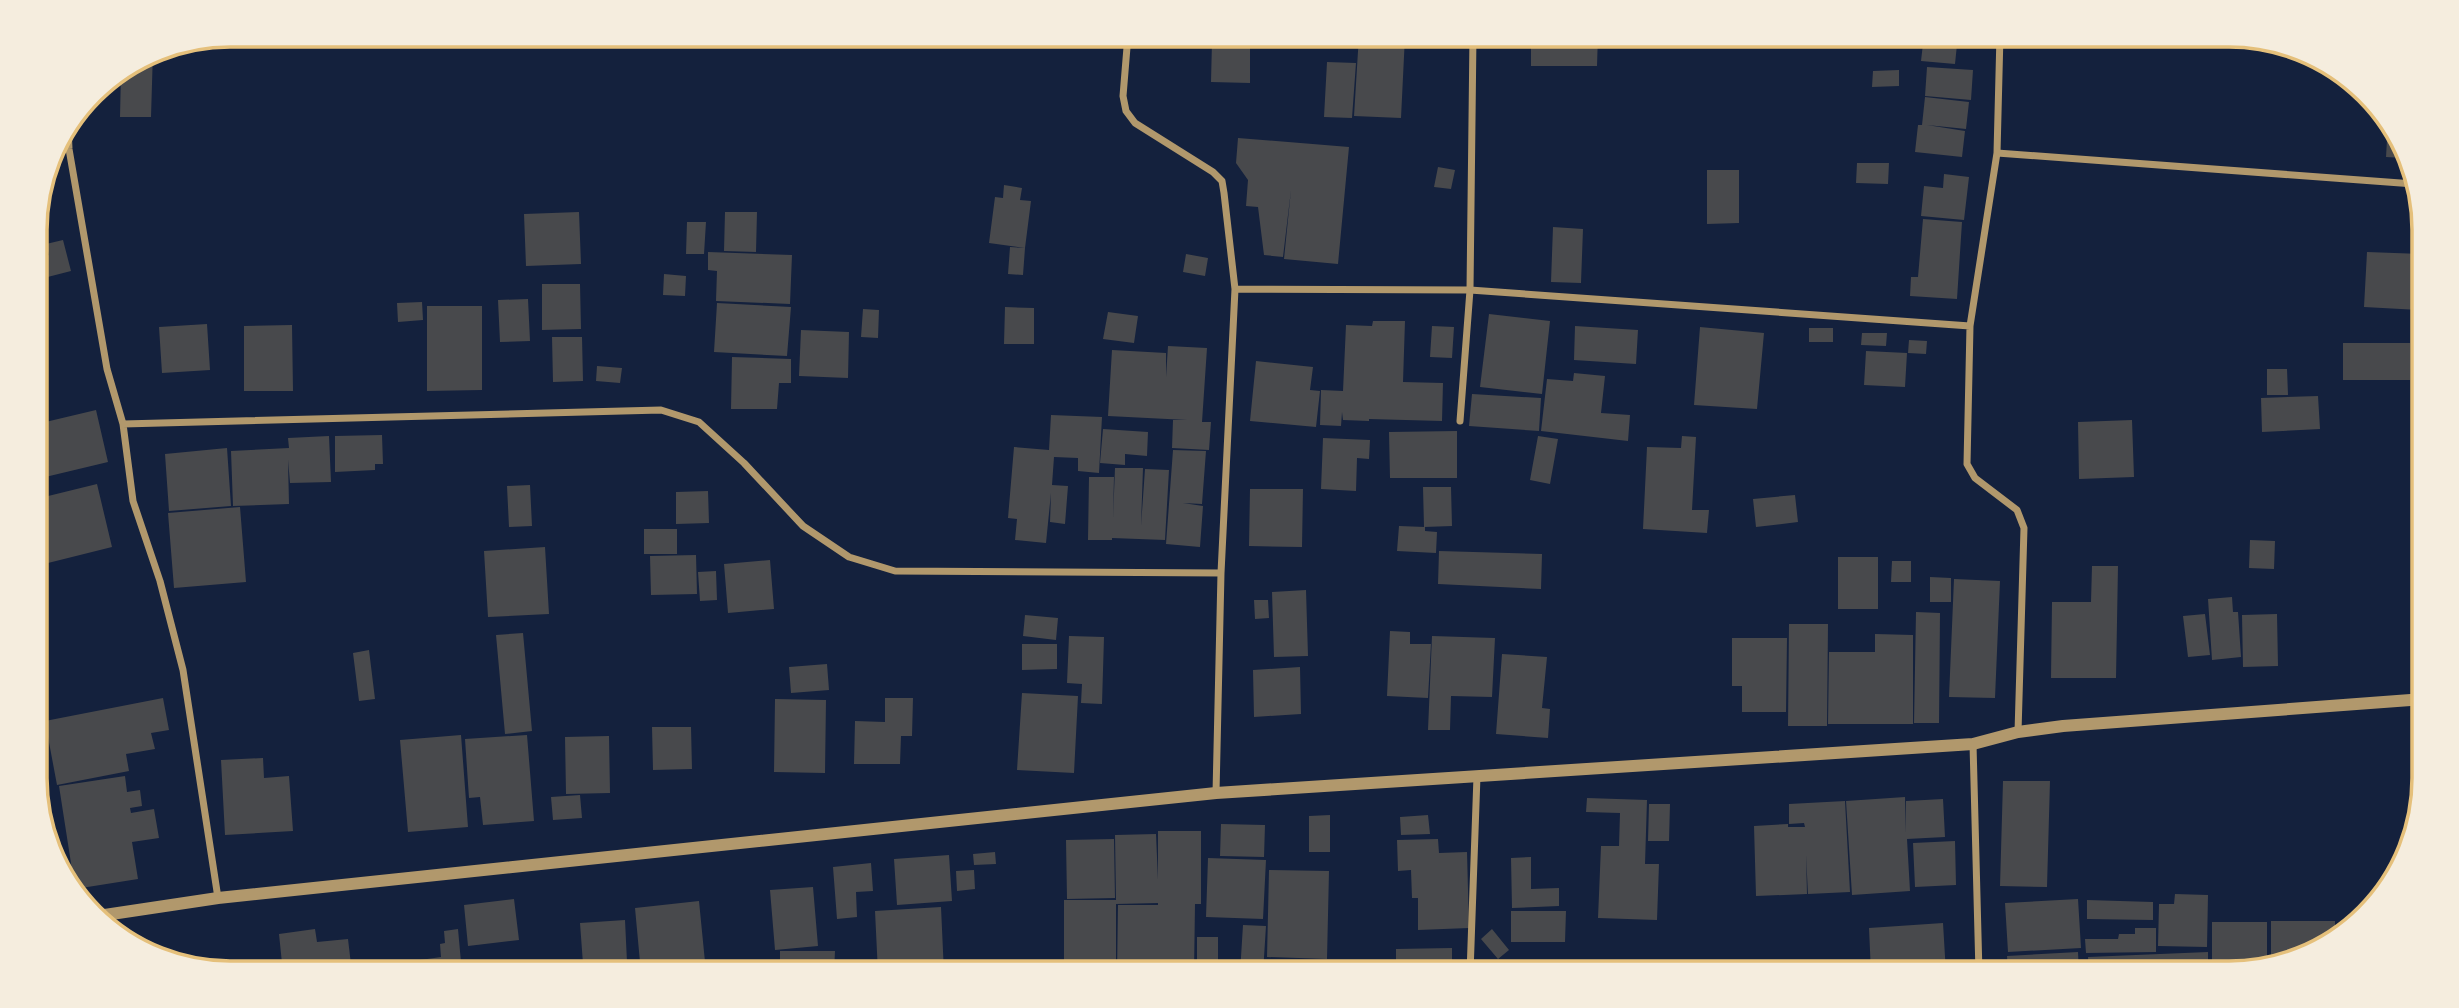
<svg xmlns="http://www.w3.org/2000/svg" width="2459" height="1008" viewBox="0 0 2459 1008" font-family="Raleway,sans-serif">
<rect width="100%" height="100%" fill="#14213d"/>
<path fill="#48494c" d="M1359,35L1405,36L1401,118L1354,116Z
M1531,35H1598L1597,66H1531Z
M1599,35H1654V47L1599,48Z
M1924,35H1958L1955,64L1921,61Z
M1212,41L1250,42V83L1211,82Z
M153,51L151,117H120L121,71Z
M1327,62L1356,63L1352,118L1324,117Z
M1927,67L1973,70L1971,100L1925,96Z
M1899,70V86L1872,87L1873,71Z
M1925,97L1969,102L1966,129L1927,125L1965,131L1962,157L1915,152L1918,125H1922Z
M2388,122L2403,158L2386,157Z
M1238,138L1349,147L1338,264L1284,259L1291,190L1283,257L1264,255L1258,207L1246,206L1248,180L1236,163Z
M1857,163H1889L1888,184L1856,183Z
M1438,167L1455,170L1451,189L1434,187Z
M1707,170H1739V223L1707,224Z
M1944,174L1969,177L1964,220L1921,216L1924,186L1943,188Z
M1004,185L1022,188L1020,200L1031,201L1025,248L989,243L995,197L1003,198Z
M579,212L581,264L526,266L524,214Z
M725,212H757L756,252L724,251Z
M1923,219L1962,222L1957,299L1910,296L1911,277H1918Z
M687,222H706L704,254H686Z
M1553,227L1583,229L1581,283L1551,282Z
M63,240L71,271L36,280V259L49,255L46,244Z
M1010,247L1025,248L1023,275L1008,274Z
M708,252L792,255L790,304L716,301L717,271L708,270Z
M2367,252L2422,254L2419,310L2364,307Z
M1186,254L1208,258L1205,276L1183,272Z
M664,274L686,276L685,296L663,295Z
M542,284H580L581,329L542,330Z
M528,299L530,341L500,342L498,300Z
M422,302L423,320L398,322L397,303Z
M717,303L791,307L787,356L714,352Z
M427,306H482V390L427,391Z
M1005,307L1034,308V344H1004Z
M863,309L879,310L878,338L861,337Z
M1108,312L1138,316L1134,343L1103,339Z
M1489,314L1550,321L1542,394L1480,387Z
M1373,321H1405L1403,382L1443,383L1442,421L1369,419V421L1343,420L1342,412L1341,426L1320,425L1321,390L1343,391L1346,325L1372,326Z
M207,324L210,370L162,373L159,327Z
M292,325L293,391H244V326Z
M1432,326L1454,327L1452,358L1430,357Z
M1575,326L1638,330L1636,364L1574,360Z
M1700,327L1764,333L1757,409L1694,405Z
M1809,328H1833V342H1809Z
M801,330L849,332L848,378L799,376Z
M1862,333H1887L1886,346L1861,345Z
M552,337H582L583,381L553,382Z
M1909,340L1927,341L1926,354L1908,353Z
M2343,343H2410V380H2343Z
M1168,346L1207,348L1202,422H1211L1209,450L1172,448L1173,420H1187L1108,416L1112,350L1166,353V377Z
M1866,351L1907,353L1905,387L1864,385Z
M732,357L791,359V383H779L777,409H731Z
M1256,361L1313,367L1310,390L1320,391L1316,427L1250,421Z
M597,366L622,368L620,383L596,381Z
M2267,369H2287L2288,395H2267Z
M1574,373L1605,376L1601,413L1630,415L1628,441L1541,431L1547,379L1573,381Z
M1472,394L1541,398L1539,431L1469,426Z
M2318,396L2320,429L2262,432L2261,398Z
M96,410L108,462L37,479V424Z
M1051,415L1102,417L1099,473L1078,471V458L1054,457L1052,485L1068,486L1065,524L1050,522L1051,493L1046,543L1015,540L1017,519L1008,518L1014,447L1049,450Z
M2132,420L2134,477L2079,479L2078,422Z
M1103,429L1148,432L1147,456L1125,454V465L1100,463Z
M1457,431V478H1390L1389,432Z
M382,435L383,464H375V470L335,472V436Z
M329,436L331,482L290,483L288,460L289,504L233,506L231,451L289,448L288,438Z
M1538,436L1558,439L1550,484L1530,480Z
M1682,436L1696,437L1692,510H1709L1707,533L1643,529L1647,447L1681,448Z
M1323,438L1370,440L1369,459L1357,458L1356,491L1321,489Z
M227,448L231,506L169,511L165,454Z
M1173,450L1206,451L1202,504L1183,503L1203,506L1200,547L1166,544Z
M1115,468H1143L1141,526L1145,469L1169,470L1165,540L1112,538V540H1088L1089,477H1114L1113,519Z
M97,484L112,547L48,563L44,547L37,549V517L44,516L40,498Z
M530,485L532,526L509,527L507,486Z
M1423,487H1451L1452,526L1424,527Z
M1250,489H1303L1302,547L1249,546Z
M708,491L709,523L676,524V492Z
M1795,495L1798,522L1756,527L1753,499Z
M240,507L246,582L174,588L168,513Z
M1399,526L1425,527V531L1437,532L1436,553L1397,551Z
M644,529H677V554H644Z
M2250,540L2275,541L2274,569L2249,568Z
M545,547L549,614L488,617L484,551Z
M1439,551L1542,554L1541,589L1438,584Z
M696,555L697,594L651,595L650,556Z
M1838,557H1878V609H1838Z
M770,560L774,609L728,613L724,564Z
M1892,561H1911V582H1891Z
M2092,566H2118L2116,678H2051L2052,602H2091Z
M716,571L717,600L700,601L698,572Z
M1930,577L1951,578V602H1930Z
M1954,579L2000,581L1995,698L1949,697Z
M1306,590L1308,656L1274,657L1272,592Z
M2232,597L2233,612H2238L2241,657L2212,660L2208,599Z
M1254,600H1268L1269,618L1255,619Z
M1916,612L1940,613L1939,723H1914Z
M2205,614L2210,655L2188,657L2183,616Z
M2277,614L2278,666L2243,667L2242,615Z
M1025,615L1058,618L1056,640L1023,636Z
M1789,624H1828L1827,726H1788Z
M1390,631L1410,632V644H1431L1428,698L1387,696Z
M523,633L532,731L505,734L496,635Z
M1875,634L1913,635V724H1828L1829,652H1875Z
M1069,636L1104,637L1102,704L1081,703L1082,684L1067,683Z
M1432,636L1495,638L1492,697L1451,696L1450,730H1428Z
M1732,638H1787L1786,712H1742V686H1732Z
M1022,644H1057V669L1022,670Z
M369,650L375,699L359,701L353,653Z
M1502,654L1547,657L1542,708L1550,709L1548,738L1496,734Z
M827,664L829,690L791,693L789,667Z
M1300,667L1301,714L1254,717L1253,670Z
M1022,693L1078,696L1074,773L1017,770Z
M163,698L169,730L151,733L155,749L126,754L129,771L57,785L45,721Z
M885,698H913L912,736H901L900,764H854L855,721L885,722Z
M775,699L826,700L825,773L774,772Z
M652,727H691L692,769L653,770Z
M461,735L468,827L408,832L400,740Z
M527,735L534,821L483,825L480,797L469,798L465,739Z
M609,736L610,793L566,794L565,737Z
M263,758L264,778L289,776L293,831L225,835L221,760Z
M125,776L127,792L140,790L142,806L130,808L131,813L154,809L159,838L132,842L138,879L75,889L59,786Z
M2003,781H2050L2047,887L2000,886Z
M580,795L582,818L553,820L551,797Z
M1905,797L1906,833V801L1943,799L1945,837L1907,839L1910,891L1852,895L1846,801Z
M1587,798L1647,800L1645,864H1659L1657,920L1598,918L1601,846H1619L1620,813L1586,812Z
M1845,801L1850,892L1808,894L1806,855L1807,894L1756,896L1754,826L1788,824V827H1805L1804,823L1789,824V804Z
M1649,804H1670L1669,841H1648Z
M49,815L54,846H53L39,817Z
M1330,815V852H1309V816Z
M1428,815L1430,834L1401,835L1400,817Z
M1221,824L1265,825L1264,857L1220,856Z
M1158,831H1201V904H1195L1194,973H1117L1118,905H1158V903L1116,904V973H1064V900H1116L1115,835L1156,834L1158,880Z
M1114,839L1115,898L1067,899L1066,840Z
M1438,839L1439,853L1467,852L1469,928L1418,930V898H1412L1411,870L1398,871L1397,840Z
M1955,841L1956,885L1915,887L1913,843Z
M995,852L996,864L974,865L973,854Z
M949,855L952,901L897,905L894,859Z
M1531,857V889L1559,888V906L1512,908L1511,858Z
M1208,858L1266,860L1263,919L1206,917Z
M871,863L873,891L856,892L857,917L837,919L833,867Z
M974,870L975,889L957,891L956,871Z
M1269,870L1329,871L1327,959L1267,957Z
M813,887L818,946L775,950L770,890Z
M2175,894L2208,895L2207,947L2158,946L2159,904H2174Z
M514,899L519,940L468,946L464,905Z
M2078,899L2081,948L2008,952L2005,903Z
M2087,900L2153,902V920L2087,919Z
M699,901L706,972L641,973L635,908Z
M941,907L944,973H878L875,911Z
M1511,911H1566L1565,942H1511Z
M625,920L627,962L583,964L580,923Z
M2271,921H2335V938L2271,962Z
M2212,922H2267V963L2241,973H2212Z
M1943,923L1946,973H1871L1869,928Z
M1243,925L1266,926L1263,973H1240Z
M2135,928H2156V952L2086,953L2085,939H2118L2119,934H2135Z
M315,929L317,942L348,939L352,973H283L279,934Z
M458,929L462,973H421L420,960L441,957L440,944L445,943L444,931Z
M1492,929L1509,950L1498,959L1481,939Z
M1197,937H1218V973H1197Z
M1452,948V973H1396V949Z
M780,951H835L834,973H780Z
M2078,952L2079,973H2008L2007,956Z
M2208,952V973H2089L2088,957Z
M499,962L500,973H464L463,965Z"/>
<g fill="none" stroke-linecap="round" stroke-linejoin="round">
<path stroke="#b1986c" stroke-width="7" d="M1128,35L1123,96L1126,111L1135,123L1213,172L1222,181L1224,193L1235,289L1221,573L1216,793
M2000,35L1997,153L1970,326L1967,464L1975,478L2017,510L2024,528L2018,732
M68,127L69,149L107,369L123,424
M1997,153L2414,184
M1235,289L1470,290L1970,326
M1460,421L1470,290L1473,35
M1973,744L1979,973
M218,898L183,670L160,581L133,501L123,424L661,410L699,422L744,463L803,526L849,557L895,571L1221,573
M1470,973L1477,776"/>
<path stroke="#b1986c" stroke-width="12" d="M98,916L218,898L1216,793L1973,744L2018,732L2063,726L2424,699"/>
</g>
<path d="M0 0H2459V1008H0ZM230 47H2229A183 183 0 0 1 2412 230V778A183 183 0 0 1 2229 961H230A183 183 0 0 1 47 778V230A183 183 0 0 1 230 47Z" fill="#f5edde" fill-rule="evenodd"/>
<path fill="none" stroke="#e5c07b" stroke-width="3.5" d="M230 47H2229A183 183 0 0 1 2412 230V778A183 183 0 0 1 2229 961H230A183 183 0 0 1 47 778V230A183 183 0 0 1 230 47Z"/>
</svg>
